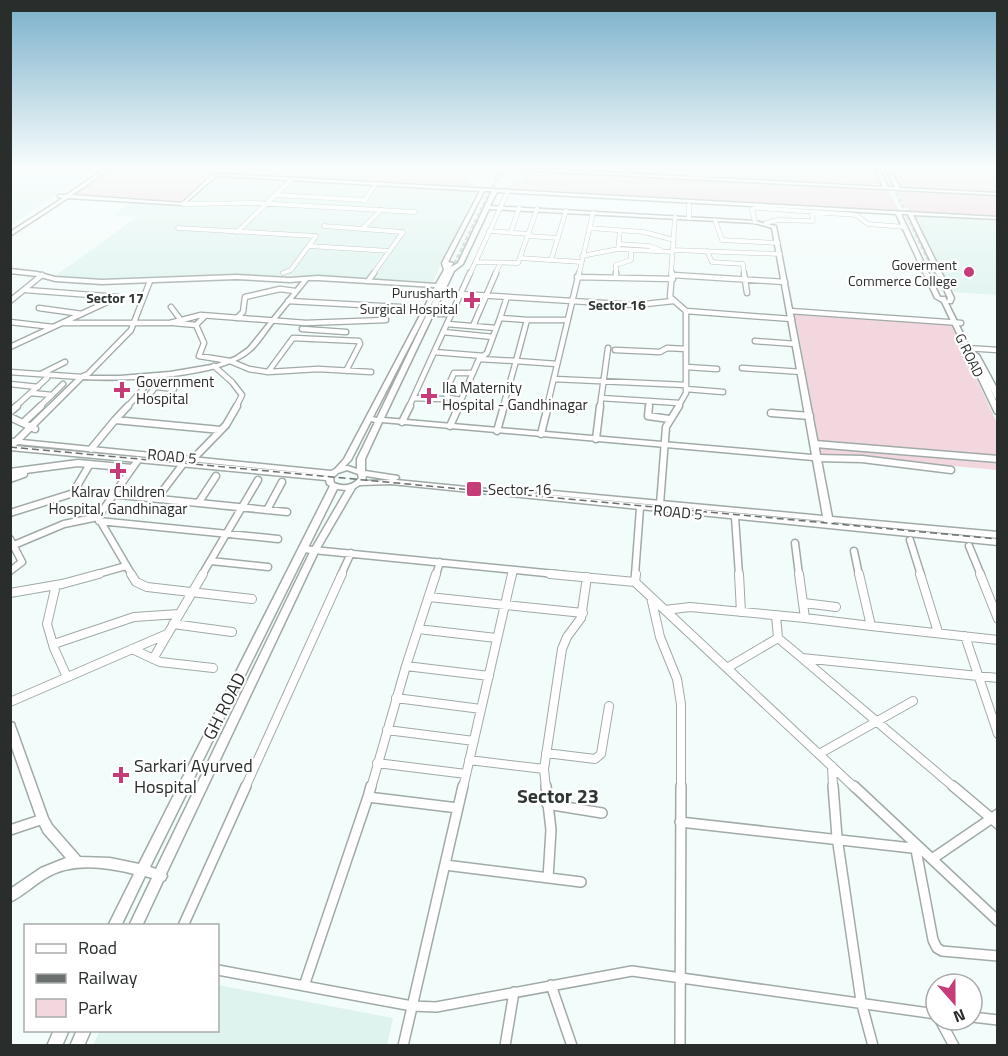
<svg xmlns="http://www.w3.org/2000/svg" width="1008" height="1056" viewBox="0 0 1008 1056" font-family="'Titillium Web',sans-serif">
<rect width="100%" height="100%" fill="#f2fcfa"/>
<path fill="#dff3ee" d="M11,169H96L11,225Z
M220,176L476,191L432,283L299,276L238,275L112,279L55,276L137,217L113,215L131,202L188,204Z
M913,215L997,220V295L952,292Z
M218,985L393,1018L387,1045H93L100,1031L218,1030Z"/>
<path fill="#f3d7df" d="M110,169H484L469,174L467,180L474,185L472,187L215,173L181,202L72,196Z
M555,169H878L886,186Z
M887,169H996L997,193L898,187Z
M516,170L887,189L900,211L504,188L523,180V177Z
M897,189L997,194V216L909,211Z
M799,314L951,324L997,423V470L821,454L795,315Z"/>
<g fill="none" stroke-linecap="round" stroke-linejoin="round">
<path stroke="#cad3d1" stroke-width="4.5" stroke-dasharray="4.5 2" stroke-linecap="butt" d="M885,169L936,274
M455,264L502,169"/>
<path stroke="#cad3d1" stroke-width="6" stroke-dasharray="6 3" stroke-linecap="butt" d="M936,273L944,290"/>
<defs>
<path id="street-far4" d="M686,169L688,174L714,175
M277,195L364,200
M364,201L376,184
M183,204L255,203L415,212
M689,205V218
M715,220L722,240L778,243
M755,222L752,209L757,208L856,215L868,224L905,227
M766,223L777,220L813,221L812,213
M324,226L403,232L373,274
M178,228L316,236
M363,228L381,210
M589,228L644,232L674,240
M489,231L529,234
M620,231L618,249L673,252
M237,232L292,179
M511,232L519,208
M528,236L558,238
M619,244L649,246L660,250
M309,246L390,251
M673,250L780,254
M707,251L712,262L743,264L744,274
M582,256L618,249
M520,258L581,262
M551,260L566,211
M475,262L518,263L537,209
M283,273L291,270L316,236
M470,274L507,193
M495,274L500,264
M579,274L593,213
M616,274V265L631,260V250
M671,274L675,217"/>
<path id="street-far3" d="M616,273V277
M672,273L670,297L686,311V393L678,407
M744,273L747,293
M673,275L785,282
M577,277L673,279
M368,281L374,273
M436,294L460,296
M461,294L636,305L673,301
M507,297L500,318L527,320L516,361L557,364
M10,301L42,275
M288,301L400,307
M171,307L180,319
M39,308L82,314
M686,311L792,319
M790,311L961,323
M431,314H451
M205,316L196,325L204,343L199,356L230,361L249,369L268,372L318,369L371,372
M237,318L243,312L245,297L280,289L295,291
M500,318L487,353L479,359L516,361L503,407
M527,320H567
M10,322L53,327
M62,323H170L201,315L306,323L386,320
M174,323L196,325
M447,324L496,328
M473,326L496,273
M302,329L346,332
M443,332L493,337
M755,341L796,344
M10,347L118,297L26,290
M966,348L998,350
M615,350L660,352L667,348L686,349
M434,352L484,356
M214,366L232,382L242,395L236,407
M687,367L717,369
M742,368L802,372
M10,372L81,377L88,374L131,330L150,281
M268,372L293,338L359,341L360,344L346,371
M41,374L65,362
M554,379L686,385
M10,384L38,387
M157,387L174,389
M686,389L723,392
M31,393L52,395L39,407
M52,395L63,384
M149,395L163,377
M413,398L442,399
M601,398L679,403
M461,400L449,398L445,393L454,373H473
M15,407L47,378
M127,407L153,378
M409,407L470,273
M458,407L479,359
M547,407L579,273
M600,407L608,348
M649,407V401"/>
<path id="street-far2" d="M649,406L648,416L669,419
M10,412L17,406
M771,413L810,416
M10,417L35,429
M115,420L128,406
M24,422L41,406
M402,422L410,406
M450,426L459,406
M497,431L504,406
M541,434L548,406
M596,439L600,406
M815,444L998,459
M91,449L115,420L221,430
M194,458L226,425L237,406
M817,458L862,459L951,470
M10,472L78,463L132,468
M10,479L24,474
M74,491L90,464
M158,497L183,464
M199,502L216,476
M660,504L666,427L679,406
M267,510L282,482
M10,513L80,491L287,512
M735,517L739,575
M99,521L278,539
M10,539L22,562L10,571
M910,540L921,575
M795,543L799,575
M14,545L64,524L98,517
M969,546L981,575
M303,549L565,575
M854,551L859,575
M211,561L268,567
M94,575L126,566
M132,575L98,517L138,460
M202,575L258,480
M341,575L351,553
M436,575L440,562
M512,575L513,570
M635,575L640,508"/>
<path id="street-far1" d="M131,574L136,582L147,587L252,599
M550,574L635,582
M636,574L635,582L855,788
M739,574L741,612
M799,574L805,618L871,626
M859,574L871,626L998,640
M920,574L938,632
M980,574L998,619
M56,585L47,624L54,648L67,677
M10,593L62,584L99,574
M429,597L583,613
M651,597L660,637L677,679L681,704V788
M804,603L836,607
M665,610L690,607L805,618
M776,615L778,638L802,658L998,678
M173,624L232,632
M418,629L496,638
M965,636L998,734
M54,644L134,617L179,614
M132,649L160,662L213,668
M802,658L955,788
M153,659L203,574
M406,666L489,676
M727,668L778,638
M396,698L481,709
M10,702L167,634
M387,730L474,741
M546,753L595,759L601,754L609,706
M819,754L913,701
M469,760L544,769
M377,763L466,774
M832,766L833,788
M245,788L342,574
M371,788L406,666L436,574
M463,788L512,574
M546,788L544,769L562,649L567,637L581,618L587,577"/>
<path id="street" d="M371,786L368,797L458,808
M546,786L551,830L548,878
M833,786L837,837L861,1001L873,1046
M854,786L998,921
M953,786L998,824
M547,804L602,813
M680,822L921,849
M10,830L43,819
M916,850L933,940L937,948L942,951L998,956
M932,859L998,814
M445,865L581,882
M183,926L246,786
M218,970L412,1006L436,1007L632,971L936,1014
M551,985L572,1046
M304,986L368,797
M972,1017L998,1020
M940,1020L954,1046
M403,1046L463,786
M505,1046L514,992
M680,1046L681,786"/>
<path id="secondary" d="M105,169H110L72,195L182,203L212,175L221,174L998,217V219L913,215L954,298L952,303H948L973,354L976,353L979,355L998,390V400L995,398L987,382L998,405V415L995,413L942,302L935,298L896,214L497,192L490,206L755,221L776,226L832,517L998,532V538L833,522V523L998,539V545L391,484L360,485L355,488L319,550L166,874L167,876L165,880L163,881L142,926H129L152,878L145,876L121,926H108L134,874C105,867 72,862 46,878C34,885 23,896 10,902V889L41,868L66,858L44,833L37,819L10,742V722L14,723L15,726L48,818L52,825L80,857L110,858L139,864L330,486L327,484L326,480L10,450L11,439H14L79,376H120L170,372L217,364L235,357L248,348L302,281L290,282L236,279L102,284L55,281L37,276L10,273V269L37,272L55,277L102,280L236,275L290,278L318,276L436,284L444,270L442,263L480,191L221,176L215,177L183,205L68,198L10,236V232L63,198L58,197V195H66ZM484,191H492L458,263L451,267L442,284L453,263L448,262ZM489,209L755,223L772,228L812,455L384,418L454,271L463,264ZM901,214H908L948,298L947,301L945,297H940ZM308,280H318L435,287L344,459L335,469L331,471L22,440L83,379C124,381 220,379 251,351C259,344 265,334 271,326C283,311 297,294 308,280ZM440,287L377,418L373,417ZM371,421L375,422L357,459V469L348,466H345L351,460ZM382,422L813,460L823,516L542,490L538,492L542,494L824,521V522L396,480L399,478L398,476L365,471V459ZM18,444L328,475L15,446ZM347,470L358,474L359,478C352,486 344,487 334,483L333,478L338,473ZM366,476L391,480L365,481ZM337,489L346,490L311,550L156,869L150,867Z
M516,169H542L883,187L875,169H879L888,187H895L886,169H890L900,188L998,193V195L518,170Z
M995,169H998V170H995Z
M54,1030H69L62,1046H47Z
M77,1030H91L84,1046H70Z"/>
</defs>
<use href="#street-far4" stroke="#a0aaa7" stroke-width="5"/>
<use href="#street-far3" stroke="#a0aaa7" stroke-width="7"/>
<use href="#street-far2" stroke="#a0aaa7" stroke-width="9"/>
<use href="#street-far1" stroke="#a0aaa7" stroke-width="10"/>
<use href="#street" stroke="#a0aaa7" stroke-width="12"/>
<use href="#secondary" stroke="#a0aaa7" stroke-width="3"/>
<use href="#street-far4" stroke="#fff" stroke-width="4"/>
<use href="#street-far3" stroke="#fff" stroke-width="4.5"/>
<use href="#street-far2" stroke="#fff" stroke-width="6"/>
<use href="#street-far1" stroke="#fff" stroke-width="8"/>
<use href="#street" stroke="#fff" stroke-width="9"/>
<use href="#secondary" fill="#fff" fill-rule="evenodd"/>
<path stroke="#6a706e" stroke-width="1.5" stroke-dasharray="7 4" stroke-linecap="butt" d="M10,447L998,539"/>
</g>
<linearGradient id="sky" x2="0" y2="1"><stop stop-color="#7aafca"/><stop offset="0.53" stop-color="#f9fefd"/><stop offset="1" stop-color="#f9fefd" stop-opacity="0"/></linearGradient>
<rect width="1008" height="317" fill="url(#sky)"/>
<g fill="#c53c77" stroke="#fff" stroke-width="2">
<circle cx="969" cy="272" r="6"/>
<path d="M469 291h6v6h6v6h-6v6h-6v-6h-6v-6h6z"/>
<path d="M119 381h6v6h6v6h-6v6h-6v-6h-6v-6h6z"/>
<path d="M426 387h6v6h6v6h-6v6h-6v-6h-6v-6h6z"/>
<path d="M115 462h6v6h6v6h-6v6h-6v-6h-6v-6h6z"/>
<rect x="466" y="481" width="16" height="16" rx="3"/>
<path d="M118 766h6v6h6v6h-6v6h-6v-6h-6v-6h6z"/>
</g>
<g text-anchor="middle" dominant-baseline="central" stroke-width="4.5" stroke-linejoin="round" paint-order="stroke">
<g font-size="14" fill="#292d2c" stroke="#fff" text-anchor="end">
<text x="957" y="264">Goverment<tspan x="957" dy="16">Commerce College</tspan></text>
<text x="458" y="292">Purusharth<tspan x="458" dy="16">Surgical Hospital</tspan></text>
</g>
<g font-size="14" font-weight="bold" fill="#2f3735" stroke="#fff">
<text x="115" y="297">Sector 17</text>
<text x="617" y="304">Sector 16</text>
</g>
<g font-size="14" fill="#292d2c" stroke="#fff">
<text transform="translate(970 355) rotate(64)">G ROAD</text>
</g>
<g font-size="15" fill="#292d2c" stroke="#fff" text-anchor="start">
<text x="136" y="381">Government<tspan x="136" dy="17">Hospital</tspan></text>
<text x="442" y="387">Ila Maternity<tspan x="442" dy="17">Hospital - Gandhinagar</tspan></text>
<text x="488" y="489">Sector-16</text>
<text x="118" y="491" text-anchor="middle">Kalrav Children<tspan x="118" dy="17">Hospital, Gandhinagar</tspan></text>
</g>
<g font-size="15" fill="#292d2c" stroke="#fff">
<text transform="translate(172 456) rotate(5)">ROAD 5</text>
<text transform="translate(678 512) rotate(5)">ROAD 5</text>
</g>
<g font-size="18" fill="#292d2c" stroke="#fff">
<text transform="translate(224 706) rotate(-63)">GH ROAD</text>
</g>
<g font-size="18" fill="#292d2c" stroke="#fff" text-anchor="start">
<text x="134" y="765">Sarkari Ayurved<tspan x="134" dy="21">Hospital</tspan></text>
</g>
<g font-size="20" font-weight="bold" fill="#2f3735" stroke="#fff">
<text x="558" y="795">Sector 23</text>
</g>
</g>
<rect width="1008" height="1056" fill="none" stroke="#292d2c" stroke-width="24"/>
<rect x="24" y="924" width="195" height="108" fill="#ffffff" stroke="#a9abab" stroke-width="1.5"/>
<rect x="36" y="944" width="30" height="9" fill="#ffffff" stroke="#a9abab" stroke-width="1.5"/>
<text x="78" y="954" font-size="18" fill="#292d2c">Road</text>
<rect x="36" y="974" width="30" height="9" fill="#6a706e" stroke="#a9abab" stroke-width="1.5"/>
<text x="78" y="984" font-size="18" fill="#292d2c">Railway</text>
<rect x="36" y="999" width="30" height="18" fill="#f3d7df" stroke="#a9abab" stroke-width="1.5"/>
<text x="78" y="1014" font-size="18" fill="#292d2c">Park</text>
<g transform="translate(954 1002) rotate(159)"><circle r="28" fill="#ffffff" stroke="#a9abab" stroke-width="1.5"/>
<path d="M0-4.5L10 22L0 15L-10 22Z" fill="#c53c77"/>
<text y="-9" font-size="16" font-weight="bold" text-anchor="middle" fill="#292d2c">N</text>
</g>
</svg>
